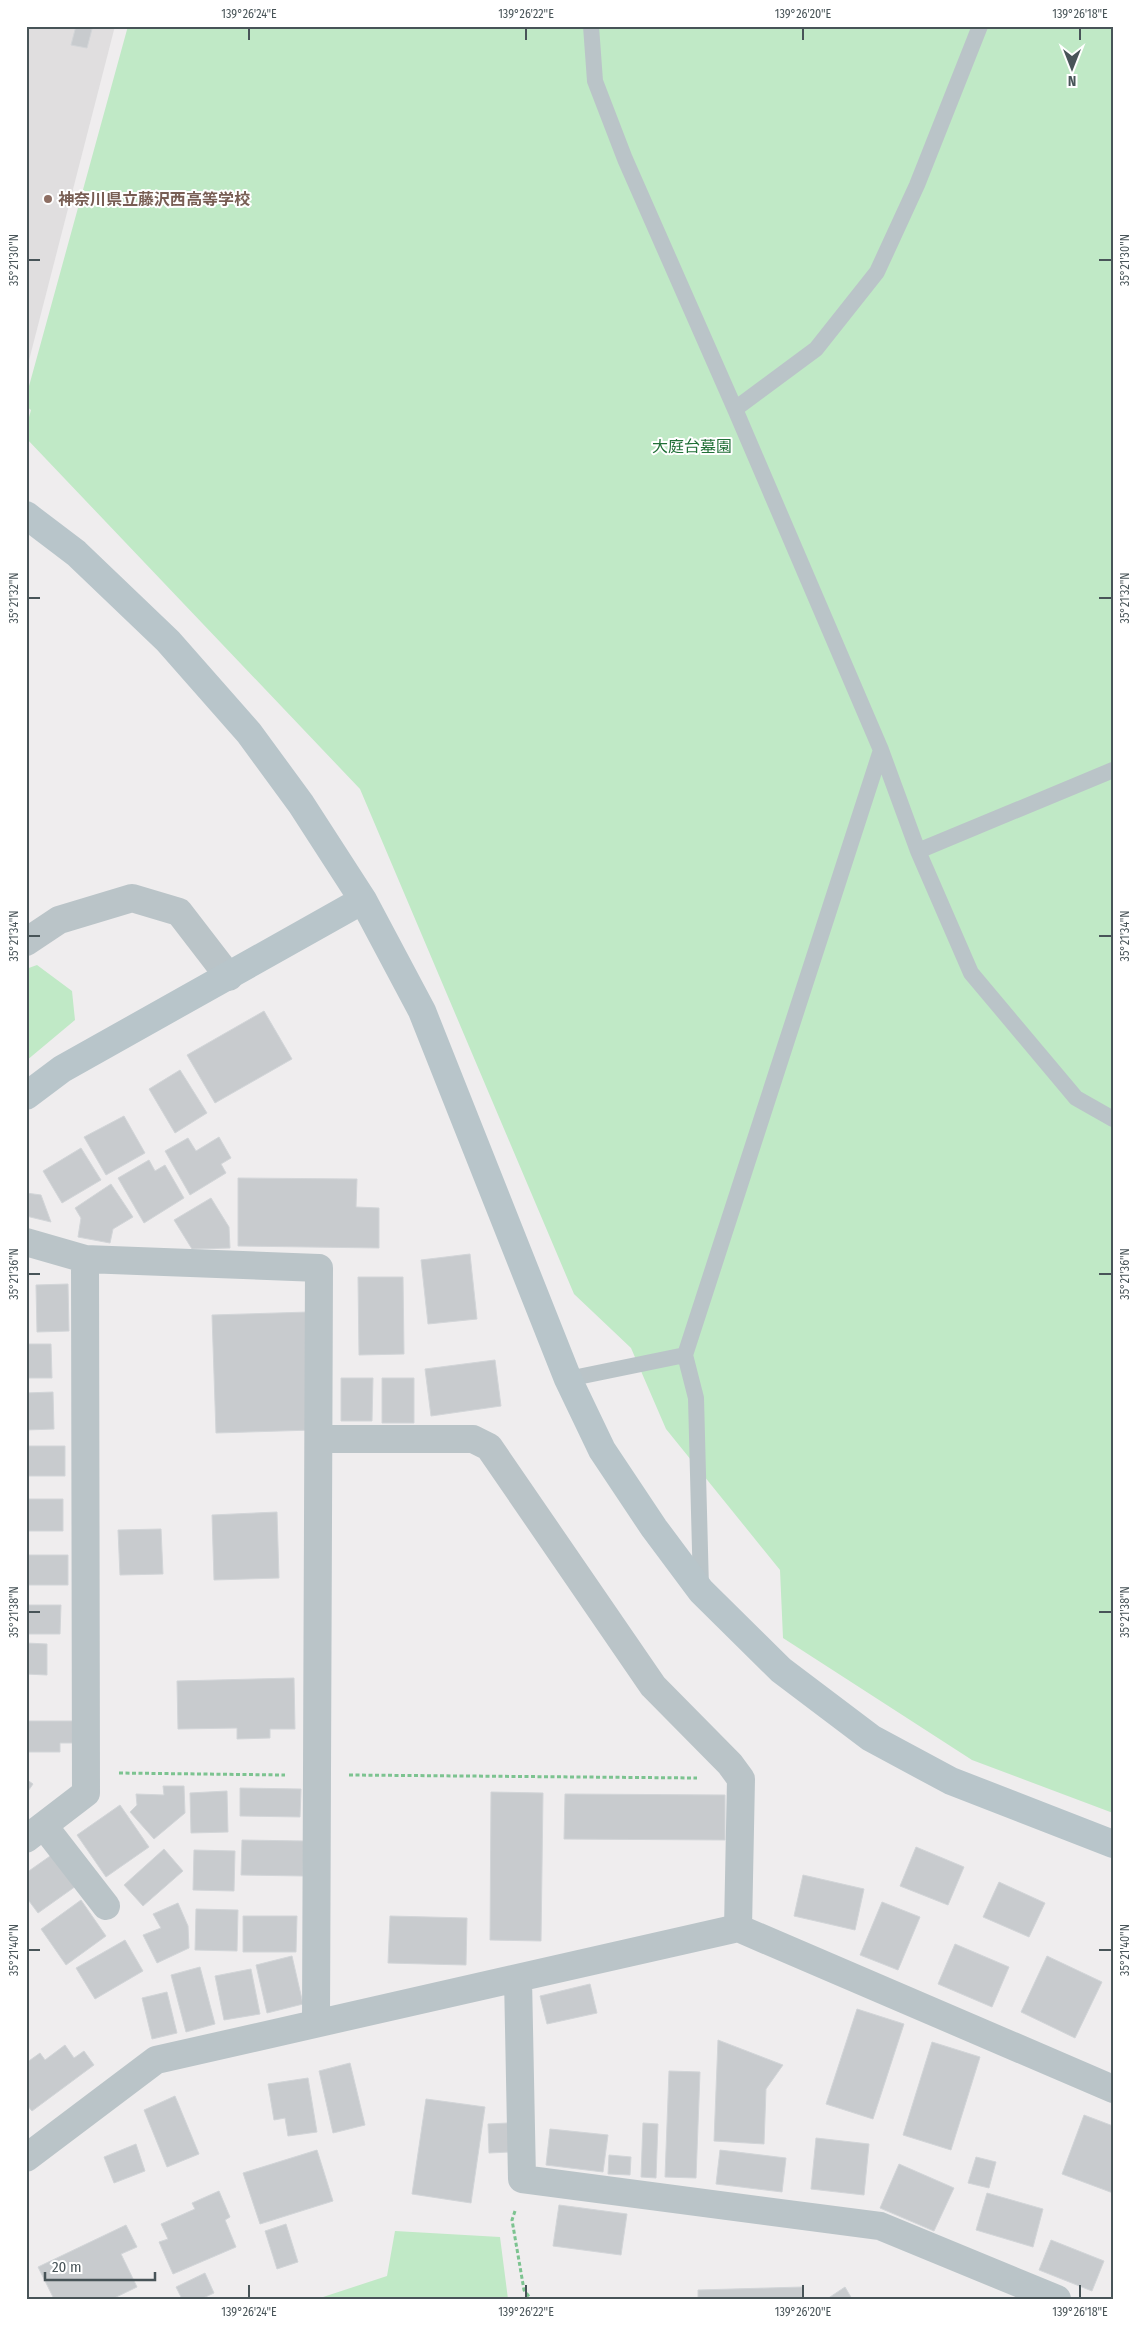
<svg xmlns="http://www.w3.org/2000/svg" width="1139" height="2325" viewBox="0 0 1139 2325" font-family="'Fira Sans Condensed','Noto Sans JP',sans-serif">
<rect width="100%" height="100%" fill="#efedee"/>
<path fill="#e0dedf" d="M26,26H115L26,372Z"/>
<path fill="#c0e9c6" d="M128,26H1113V1813L972,1760L783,1638L780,1570L666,1429L631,1348L574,1294L360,789L26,438V428L31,410L26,406V397Z
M37,965L72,991L75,1020L26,1061V969Z
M395,2231L500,2237L508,2299H317L387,2276Z"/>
<path fill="#c8cbce" stroke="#d2d5d8" d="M76,26L92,29L87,48L71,45Z
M264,1011L292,1059L215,1103L187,1055Z
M180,1070L207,1113L175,1133L149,1089Z
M124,1116L145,1153L106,1175L84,1137Z
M219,1137L231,1158L221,1164L226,1173L190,1195L165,1151L188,1138L196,1151Z
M81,1148L101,1180L62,1203L43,1171Z
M149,1160L155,1171L165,1165L184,1198L144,1223L118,1178Z
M238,1178L357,1179L356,1207L379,1208V1248L238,1246Z
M111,1184L133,1217L113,1229L110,1243L78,1237L81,1218L75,1208Z
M26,1193L41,1195L51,1222L26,1216Z
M211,1198L229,1227L230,1248L192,1249L174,1220Z
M470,1254L477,1319L428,1324L421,1260Z
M358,1277H403L404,1354L359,1355Z
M68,1284L69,1331L37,1332L36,1285Z
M308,1312L313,1430L216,1433L212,1315Z
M26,1344H51L52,1378H26Z
M495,1360L501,1406L431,1416L425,1369Z
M341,1378H373L372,1421H341Z
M382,1378H414V1423H382Z
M53,1392L54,1429L26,1430V1393Z
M26,1446H65V1476H26Z
M26,1499H63V1531H26Z
M277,1512L279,1578L214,1580L212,1515Z
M161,1529L163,1574L120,1575L118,1530Z
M26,1555H68V1585H26Z
M26,1605H61L60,1634H26Z
M26,1643L47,1644V1675L26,1674Z
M294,1678L295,1729H270V1738L237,1739V1728L178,1729L177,1681Z
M28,1721H74V1743H60V1752H28Z
M26,1779L33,1784L26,1794Z
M163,1786H184L185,1813L154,1839L130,1812L137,1805L136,1794L164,1795Z
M240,1788L301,1789L300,1817L240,1816Z
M227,1791L228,1832L191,1833L190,1793Z
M491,1792L543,1793L541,1941L490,1940Z
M565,1794L725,1795V1840L564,1839Z
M120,1805L149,1847L106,1877L77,1835Z
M242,1840L304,1841L303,1876L241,1875Z
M916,1847L964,1867L948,1905L900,1886Z
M164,1849L183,1871L143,1906L124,1885Z
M194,1850L235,1851L234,1891L193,1890Z
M53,1854L76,1886L38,1913L26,1897V1873Z
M803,1875L864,1889L855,1930L794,1916Z
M999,1882L1045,1903L1029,1937L983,1917Z
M81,1900L106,1936L66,1965L41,1929Z
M882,1902L920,1917L898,1970L860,1955Z
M178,1903L188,1926L189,1948L157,1963L143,1935L161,1928L153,1914Z
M196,1909L238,1910L237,1951L195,1950Z
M243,1916H297L296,1952H243Z
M390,1916L467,1918L466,1965L388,1963Z
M125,1940L143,1971L95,1999L76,1968Z
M955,1944L1009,1967L992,2007L938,1984Z
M292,1956L303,2004L267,2013L256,1965Z
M1047,1956L1102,1982L1075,2038L1021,2012Z
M200,1967L215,2024L186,2032L171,1975Z
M251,1969L260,2014L224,2020L215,1976Z
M590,1984L597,2013L547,2024L540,1996Z
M167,1992L177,2033L152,2039L142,1998Z
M857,2009L904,2024L873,2119L826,2104Z
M718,2040L783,2065L766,2089L764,2144L714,2141Z
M932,2042L980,2057L951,2150L903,2135Z
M65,2045L74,2058L84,2051L94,2065L32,2111L26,2104V2063L40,2053L45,2060Z
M350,2063L365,2125L333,2133L319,2071Z
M669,2071L700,2072L696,2178L665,2177Z
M308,2078L317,2132L288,2136L285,2118L274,2120L268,2084Z
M175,2096L199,2154L167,2167L144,2110Z
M426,2099L485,2107L471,2203L412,2194Z
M1084,2115L1113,2126V2193L1062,2174Z
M508,2123L509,2152L489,2153L488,2124Z
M643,2123L658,2124L656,2178L641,2177Z
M550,2129L608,2135L603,2172L546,2165Z
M816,2138L869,2144L864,2195L811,2189Z
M136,2144L145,2171L114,2183L104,2157Z
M317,2150L333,2201L260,2224L243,2173Z
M720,2150L786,2158L782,2192L716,2184Z
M609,2155L631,2157L630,2175L608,2174Z
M976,2157L996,2162L989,2188L968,2183Z
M899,2164L954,2188L934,2231L880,2208Z
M219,2191L230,2217L225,2220L236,2247L173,2274L159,2242L168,2239L161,2224L195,2209L192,2203Z
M987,2193L1043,2209L1033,2247L976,2230Z
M559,2205L627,2214L621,2255L553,2246Z
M286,2224L298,2262L277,2269L265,2231Z
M126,2225L137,2247L121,2254L137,2287L112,2299H54L38,2267Z
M1051,2240L1104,2261L1092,2291L1039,2270Z
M205,2273L214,2293L201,2299H182L176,2287Z
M802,2287V2299H698V2290Z
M845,2287L852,2299H827Z"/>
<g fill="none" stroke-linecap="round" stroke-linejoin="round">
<path stroke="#7cc390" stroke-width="3" stroke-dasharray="4 2.5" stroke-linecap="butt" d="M119,1773L285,1775
M349,1775L697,1778
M515,2211L512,2220L524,2290L531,2299"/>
<path stroke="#bac4c8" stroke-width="16" d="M591,26L595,81L625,159L735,409L881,750
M735,409L816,349L877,272L917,185L980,26
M918,851L1113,770
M568,1379L685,1355
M701,1588L696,1398L685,1355L881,750L918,851L971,973L1076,1098L1113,1119"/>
<path stroke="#bac4c8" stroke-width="28" d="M26,942L59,920L132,898L179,912L229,977
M26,1242L85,1259L319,1268L316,2023
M319,1439H473L489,1447L653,1686L730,1764L741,1779L738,1928
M44,1826L106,1906
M26,1839L86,1793L85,1259
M518,1978L522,2179L880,2226L1057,2299
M26,2158L156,2060L738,1928L1113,2089"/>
<path stroke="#b8c5ca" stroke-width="28" d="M26,515L76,553L168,641L249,733L301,804L363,900L422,1011L568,1379L602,1450L654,1528L701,1591L781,1670L871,1738L951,1781L1113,1844
M26,1096L62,1069L363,900"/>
</g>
<path fill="none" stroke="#485458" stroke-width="2" d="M249,28V40M526,28V40M803,28V40M1080,28V40M28,260H40M1099,260H1112M28,598H40M1099,598H1112M28,936H40M1099,936H1112M28,1274H40M1099,1274H1112M28,1612H40M1099,1612H1112M28,1950H40M1099,1950H1112M249,2285V2298M526,2285V2298M803,2285V2298M1080,2285V2298"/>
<circle fill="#8d6e63" stroke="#fff" stroke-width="2" cx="48" cy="199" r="5"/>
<g text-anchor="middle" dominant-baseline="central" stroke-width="4" stroke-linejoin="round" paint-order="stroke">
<g font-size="16" font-weight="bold" fill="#785e54" stroke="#fff" text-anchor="start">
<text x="58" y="199">神奈川県立藤沢西高等学校</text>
</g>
<g font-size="16" fill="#217037" stroke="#fff">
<text x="692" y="446">大庭台墓園</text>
</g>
</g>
<rect width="1139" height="2325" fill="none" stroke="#ffffff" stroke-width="55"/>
<g transform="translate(1072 68) rotate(180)" stroke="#ffffff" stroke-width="4" paint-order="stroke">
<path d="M0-4L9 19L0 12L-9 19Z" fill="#485458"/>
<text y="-8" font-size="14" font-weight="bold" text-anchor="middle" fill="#485458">N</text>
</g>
<path d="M45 2272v8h110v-8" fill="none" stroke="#485458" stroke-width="2.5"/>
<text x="52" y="2272" font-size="15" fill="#485458" stroke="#ffffff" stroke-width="4" paint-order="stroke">20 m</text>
<rect x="28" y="28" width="1084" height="2270" fill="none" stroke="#485458" stroke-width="2"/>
<g font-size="12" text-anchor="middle" fill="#485458">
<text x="249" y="18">139°26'24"E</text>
<text x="526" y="18">139°26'22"E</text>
<text x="803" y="18">139°26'20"E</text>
<text x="1080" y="18">139°26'18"E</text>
<text transform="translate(1125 260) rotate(-90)" y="4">35°21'30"N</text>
<text transform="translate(14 260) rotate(-90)" y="4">35°21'30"N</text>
<text transform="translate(1125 598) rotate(-90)" y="4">35°21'32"N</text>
<text transform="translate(14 598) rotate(-90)" y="4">35°21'32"N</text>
<text transform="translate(1125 936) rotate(-90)" y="4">35°21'34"N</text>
<text transform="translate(14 936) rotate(-90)" y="4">35°21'34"N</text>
<text transform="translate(14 1274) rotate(-90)" y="4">35°21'36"N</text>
<text transform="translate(1125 1274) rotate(-90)" y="4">35°21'36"N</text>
<text transform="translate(1125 1612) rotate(-90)" y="4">35°21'38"N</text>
<text transform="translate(14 1612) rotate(-90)" y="4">35°21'38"N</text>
<text transform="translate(14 1950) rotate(-90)" y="4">35°21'40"N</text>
<text transform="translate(1125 1950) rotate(-90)" y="4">35°21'40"N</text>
<text x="249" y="2316">139°26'24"E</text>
<text x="526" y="2316">139°26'22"E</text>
<text x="803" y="2316">139°26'20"E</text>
<text x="1080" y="2316">139°26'18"E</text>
</g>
</svg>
